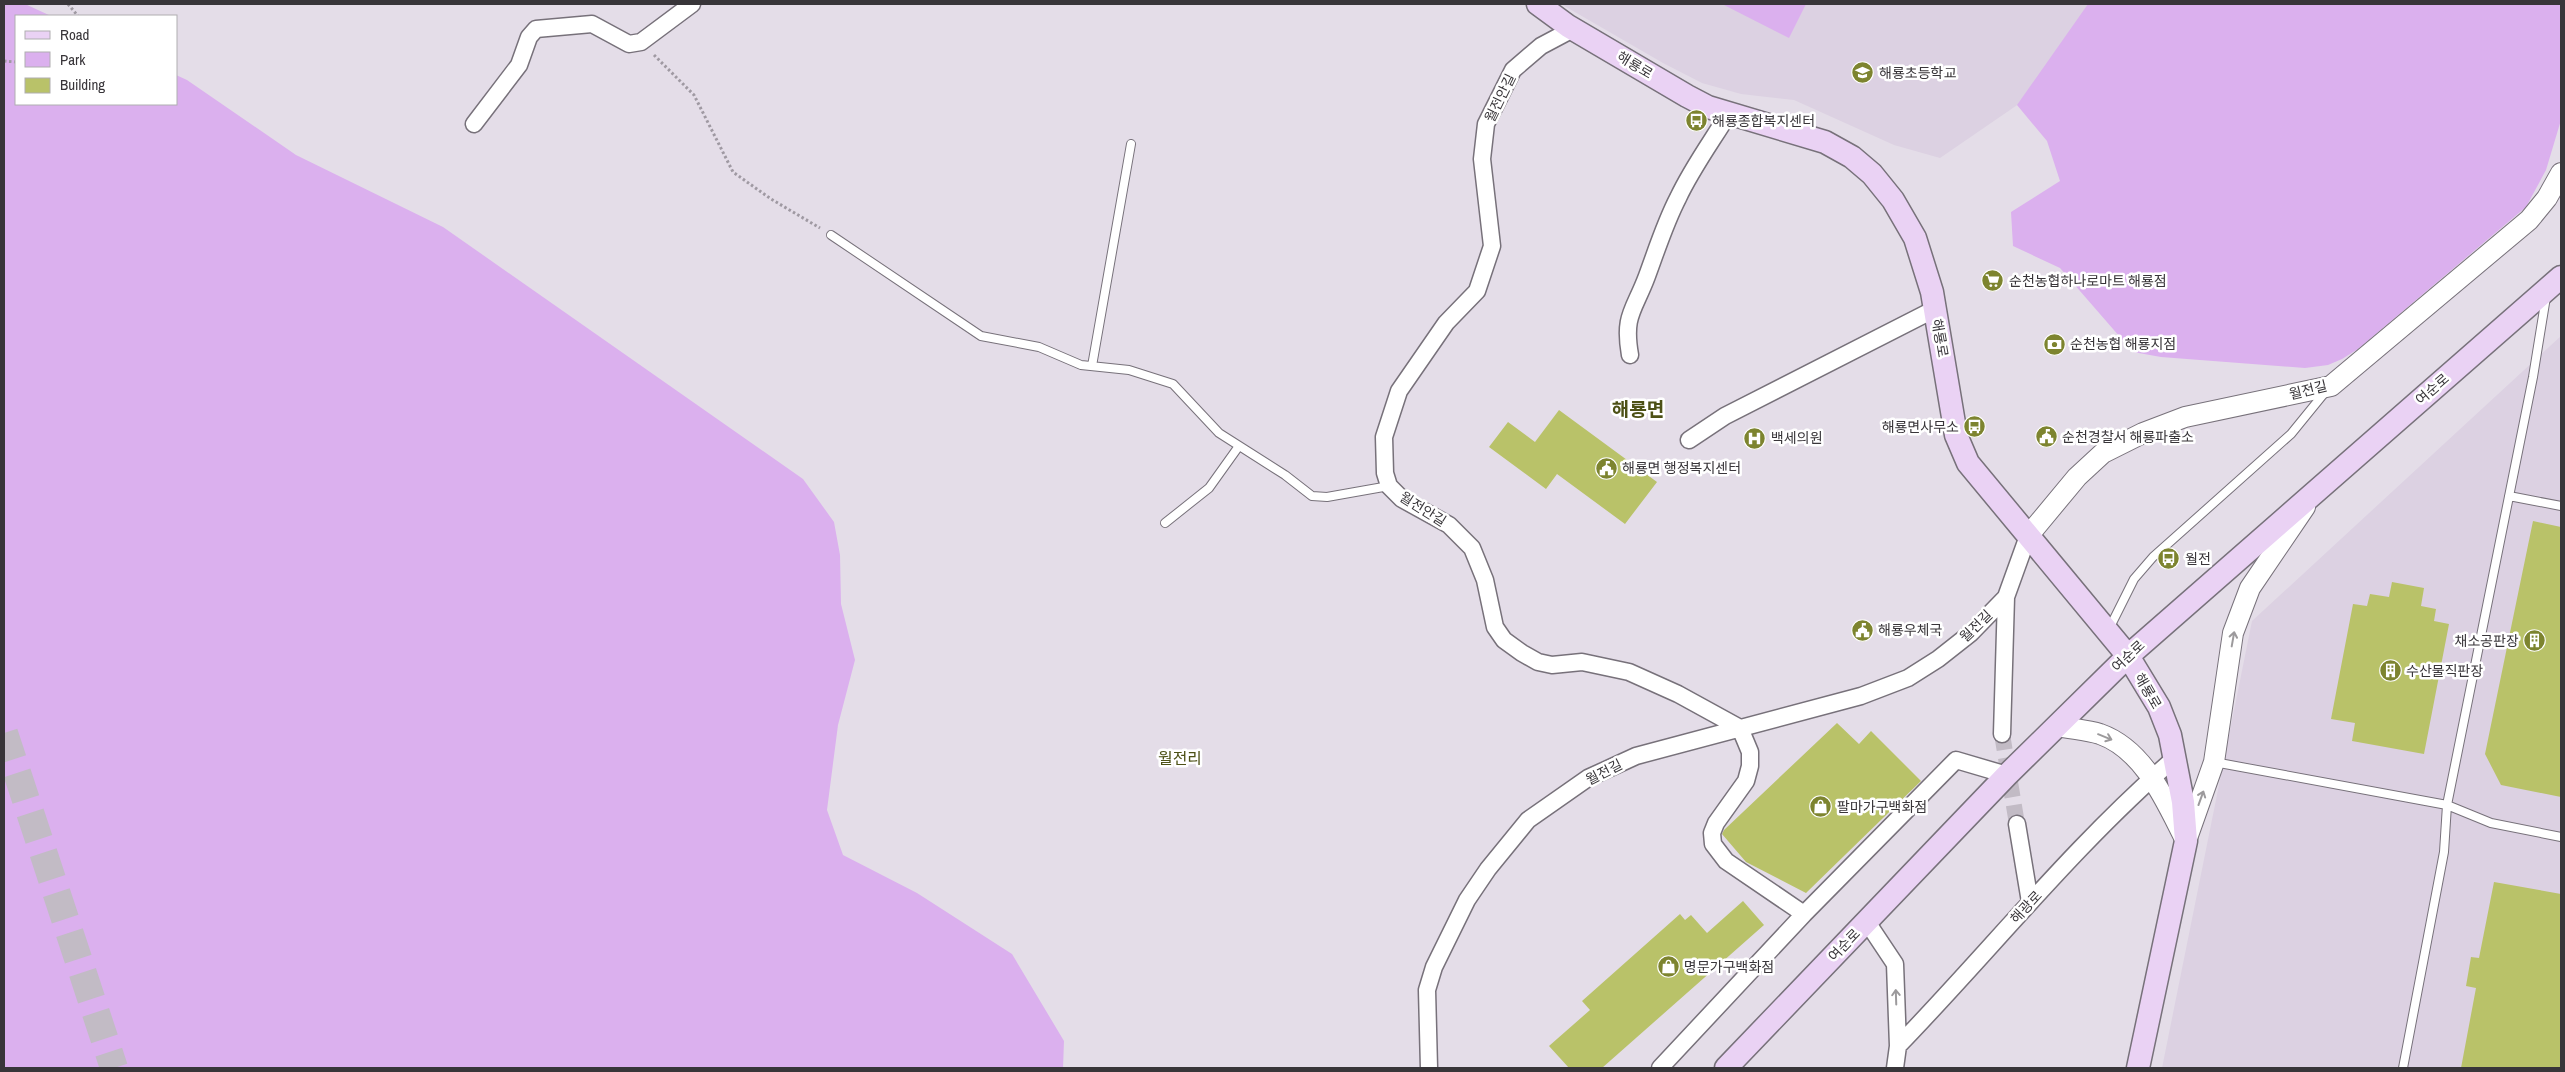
<svg xmlns="http://www.w3.org/2000/svg" width="2565" height="1072" viewBox="0 0 2565 1072" font-family="'Archivo Narrow','Noto Sans KR',sans-serif">
<rect width="100%" height="100%" fill="#e4dde8"/>
<path fill="#dcd1e2" d="M1561,4H2090L2026,99L1940,158L1894,145L1794,100L1741,94L1702,83L1663,63Z
M2561,336V1068H2162L2252,621Z"/>
<path fill="#dbb0ee" d="M4,4H25L51,16H16V104H176V75L187,80L296,155L443,227L803,479L834,522L840,555L841,604L855,660L838,725L827,810L843,855L917,893L1012,954L1064,1041L1063,1068H4Z
M1722,4H1806L1789,38Z
M2088,4H2561V120L2546,170L2526,207L2358,349L2342,359L2328,365L2305,368L2161,357L2133,352L2060,268L2013,246L2011,212L2060,181L2047,141L2017,105Z"/>
<path fill="#b9c269" d="M1559,410L1657,482L1625,524L1557,474L1546,489L1489,447L1508,422L1535,442Z
M2533,521L2561,527V797L2501,785L2485,754Z
M2392,582L2424,588L2421,606L2436,609L2434,621L2449,624L2424,754L2352,741L2355,723L2331,719L2353,604L2367,606L2370,594L2389,597Z
M1837,723L1859,744L1871,731L1921,781L1806,893L1746,862L1722,834L1724,830Z
M2494,882L2561,894V1068H2461L2476,988L2466,986L2471,957L2479,958Z
M1743,901L1764,925L1602,1068H1569L1549,1046L1590,1010L1582,1001L1680,914L1685,920L1691,915L1707,933Z"/>
<g fill="none" stroke-linecap="round" stroke-linejoin="round">
<path stroke="#c2bbc5" stroke-width="16" stroke-dasharray="16 8" stroke-linecap="butt" d="M2002,734L2017,824"/>
<path stroke="#c2bbc5" stroke-width="28" stroke-dasharray="28 14" stroke-linecap="butt" d="M4,733L114,1068"/>
<defs>
<path id="service" d="M831,235L981,336L1039,347L1081,365L1129,370L1173,384L1219,433L1285,475L1312,496L1327,497L1389,486
M1092,366L1131,144
M2509,496L2561,506
M1165,523L1209,488L1239,446
M2109,629L2134,579L2153,557L2291,434L2326,391
M2214,762L2447,805L2491,823L2561,837
M2403,1068L2444,852L2447,805L2533,377L2546,297"/>
<path id="minor" d="M1573,29L1541,46L1513,70L1486,124L1482,159L1492,246L1477,291L1446,323L1399,391L1384,437L1385,473L1389,486L1402,499L1449,525L1472,548L1485,580L1495,627L1504,640L1522,653L1538,662L1552,665L1582,662L1629,672L1678,694L1740,728L1750,752V766L1746,781L1716,823L1712,833L1713,844L1726,861L1804,914
M474,124L519,65L529,37L536,29L592,24L629,44L641,42L692,4
M1630,355C1623,315 1634,311 1647,276C1657,249 1665,223 1678,198C1692,168 1712,141 1729,113
M1689,440L1725,416L1935,309
M2002,734L2006,597
M2017,824L2030,902
M1867,922L1895,964L1898,1046
M1429,1068L1427,990L1434,967L1467,900L1488,869L1528,820L1588,778L1636,756L1861,696L1908,678L1938,659L1971,633L2006,597L2028,536
M1660,1068L1804,914L1956,760L2007,775
M1895,1068L1898,1046C1991,950 2074,845 2176,757"/>
<path id="tertiary" d="M2028,536L2077,477L2103,453L2143,433L2185,417L2331,386L2529,220L2547,198L2561,173
M2058,726C2072,729 2087,730 2100,734C2145,750 2166,802 2186,841L2214,762L2233,633L2250,588L2305,507"/>
<path id="secondary" d="M1538,4L1568,26L1687,96L1708,107L1825,142L1852,157L1872,174L1893,200L1915,238L1932,292L1956,435L1968,463L2128,656L2159,707L2170,735L2183,802L2186,841L2138,1068
M1726,1068L2007,775L2128,656L2561,277"/>
</defs>
<use href="#service" stroke="#77717a" stroke-width="10"/>
<use href="#minor" stroke="#77717a" stroke-width="19"/>
<use href="#tertiary" stroke="#77717a" stroke-width="22"/>
<use href="#secondary" stroke="#77717a" stroke-width="25"/>
<path stroke="#9f99a2" stroke-width="3" stroke-dasharray="2.5 2.5" stroke-linecap="butt" d="M68,4L78,16
M654,55L694,95L733,172L771,199L820,228
M4,61L16,62"/>
<use href="#service" stroke="#fff" stroke-width="8"/>
<use href="#minor" stroke="#fff" stroke-width="16"/>
<use href="#tertiary" stroke="#fff" stroke-width="20"/>
<use href="#secondary" stroke="#ead2f4" stroke-width="22"/>
</g>
<defs><path id="oneway-shaft" d="M-6 0H5M1.5-3L5.5 0L1.5 3" fill="none" stroke-width="1.6" stroke-linecap="round" stroke-linejoin="round" transform="scale(1.25)"/></defs>
<g stroke="#9c9a9c">
<use href="#oneway-shaft" transform="translate(2233 639) rotate(-80)"/>
<use href="#oneway-shaft" transform="translate(2105 737) rotate(22)"/>
<use href="#oneway-shaft" transform="translate(2201 798) rotate(-70)"/>
<use href="#oneway-shaft" transform="translate(1896 997) rotate(-92)"/>
</g>
<defs>
<symbol id="school-disc" viewBox="-11 -11 22 22"><circle r="9.5" fill="#7d842f" stroke="#fff"/><path d="M0-5L7-2L0 1L-7-2ZM-4 1L0 2.5L4 1V4Q0 6-4 4Z" fill="#fff"/></symbol>
<symbol id="bus-disc" viewBox="-11 -11 22 22"><circle r="9.5" fill="#7d842f" stroke="#fff"/><path d="M-5-6H5V4H4V6H2V4H-2V6H-4V4H-5ZM-3.5-4V0h7V-4ZM-3.5 1.2v1.5H-2V1.2ZM2 1.2v1.5H3.5V1.2Z" fill="#fff"/></symbol>
<symbol id="supermarket-disc" viewBox="-11 -11 22 22"><circle r="9.5" fill="#7d842f" stroke="#fff"/><path d="M-6-5.5h2.5l.6 2H6L4.5 2H-2.5L-4.4-4H-6ZM-1.5 3.2a1.3 1.3 0 1 0 .1 0ZM3 3.2a1.3 1.3 0 1 0 .1 0Z" fill="#fff"/></symbol>
<symbol id="bank-disc" viewBox="-11 -11 22 22"><circle r="9.5" fill="#7d842f" stroke="#fff"/><path d="M-6-4H6V4H-6ZM0-2.3a2.3 2.3 0 1 0 0 4.6a2.3 2.3 0 1 0 0-4.6Z" fill="#fff"/></symbol>
<symbol id="civic-disc" viewBox="-11 -11 22 22"><circle r="9.5" fill="#7d842f" stroke="#fff"/><path d="M-.6-6.5H3V-4.5H.6V-3L4-1V1h2V6H-6V1h2V-1L-.6-3ZM-1.2 2.5V6h2.4V2.5Z" fill="#fff"/></symbol>
<symbol id="hospital-disc" viewBox="-11 -11 22 22"><circle r="9.5" fill="#7d842f" stroke="#fff"/><path d="M-5-5h3v3.5h4V-5h3V5h-3V1.5h-4V5h-3Z" fill="#fff"/></symbol>
<symbol id="building-disc" viewBox="-11 -11 22 22"><circle r="9.5" fill="#7d842f" stroke="#fff"/><path d="M-4-6H4V6H1V3H-1V6H-4ZM-2.5-4.3h1.7v1.8h-1.7ZM.8-4.3h1.7v1.8H.8ZM-2.5-1h1.7V.8h-1.7ZM.8-1h1.7V.8H.8Z" fill="#fff"/></symbol>
<symbol id="shop-disc" viewBox="-11 -11 22 22"><circle r="9.5" fill="#7d842f" stroke="#fff"/><path d="M-5-2.5h2.3a2.7 3.5 0 0 1 5.4 0H5L5.5 6h-11ZM-1.5-2.5h3a1.5 2.3 0 0 0-3 0Z" fill="#fff"/></symbol>
</defs>
<g fill-rule="evenodd">
<use href="#school-disc" x="1850" y="60" width="25" height="25"/>
<use href="#bus-disc" x="1684" y="108" width="25" height="25"/>
<use href="#supermarket-disc" x="1980" y="268" width="25" height="25"/>
<use href="#bank-disc" x="2042" y="332" width="25" height="25"/>
<use href="#bus-disc" x="1962" y="414" width="25" height="25"/>
<use href="#civic-disc" x="2034" y="424" width="25" height="25"/>
<use href="#hospital-disc" x="1742" y="426" width="25" height="25"/>
<use href="#civic-disc" x="1594" y="456" width="25" height="25"/>
<use href="#bus-disc" x="2156" y="546" width="25" height="25"/>
<use href="#civic-disc" x="1850" y="618" width="25" height="25"/>
<use href="#building-disc" x="2522" y="628" width="25" height="25"/>
<use href="#building-disc" x="2378" y="658" width="25" height="25"/>
<use href="#shop-disc" x="1808" y="794" width="25" height="25"/>
<use href="#shop-disc" x="1656" y="954" width="25" height="25"/>
</g>
<g text-anchor="middle" dominant-baseline="central" stroke-width="5" stroke-linejoin="round" paint-order="stroke">
<g font-size="14" fill="#383539" stroke="#fff">
<text transform="translate(1635 65) rotate(31)">해룡로</text>
<text transform="translate(1500 98) rotate(-64)">월전안길</text>
<text transform="translate(1940 338) rotate(80)">해룡로</text>
<text transform="translate(2432 389) rotate(-41)">여순로</text>
<text transform="translate(2308 390) rotate(-14)">월전길</text>
<text transform="translate(1423 509) rotate(32)">월전안길</text>
<text transform="translate(1976 626) rotate(-44)">월전길</text>
<text transform="translate(2128 656) rotate(-43)">여순로</text>
<text transform="translate(2148 691) rotate(60)">해룡로</text>
<text transform="translate(1604 772) rotate(-27)">월전길</text>
<text transform="translate(2026 907) rotate(-47)">해광로</text>
<text transform="translate(1844 945) rotate(-46)">여순로</text>
</g>
<g font-size="14" fill="#383539" stroke="#fff" text-anchor="start">
<text x="1879" y="73">해룡초등학교</text>
<text x="1712" y="121">해룡종합복지센터</text>
<text x="2009" y="281">순천농협하나로마트 해룡점</text>
<text x="2070" y="344">순천농협 해룡지점</text>
<text x="1959" y="427" text-anchor="end">해룡면사무소</text>
<text x="2062" y="437">순천경찰서 해룡파출소</text>
<text x="1771" y="438">백세의원</text>
<text x="1622" y="468">해룡면 행정복지센터</text>
<text x="2185" y="559">월전</text>
<text x="1878" y="630">해룡우체국</text>
<text x="2519" y="641" text-anchor="end">채소공판장</text>
<text x="2406" y="671">수산물직판장</text>
<text x="1837" y="807">팔마가구백화점</text>
<text x="1684" y="967">명문가구백화점</text>
</g>
<g font-size="16" fill="#4d5116" stroke="#fff">
<text x="1180" y="758">월전리</text>
</g>
<g font-size="19" font-weight="bold" fill="#4d5116" stroke="#fff">
<text x="1638" y="409">해룡면</text>
</g>
</g>
<rect width="2565" height="1072" fill="none" stroke="#383539" stroke-width="10"/>
<rect x="15" y="15" width="162" height="90" fill="#ffffff" stroke="#afaeb0"/>
<rect x="25" y="31" width="25" height="8" fill="#ead2f4" stroke="#afaeb0"/>
<text x="60" y="40" font-size="15" fill="#383539">Road</text>
<rect x="25" y="52" width="25" height="15" fill="#dbb0ee" stroke="#afaeb0"/>
<text x="60" y="65" font-size="15" fill="#383539">Park</text>
<rect x="25" y="78" width="25" height="15" fill="#b9c269" stroke="#afaeb0"/>
<text x="60" y="90" font-size="15" fill="#383539">Building</text>
</svg>
